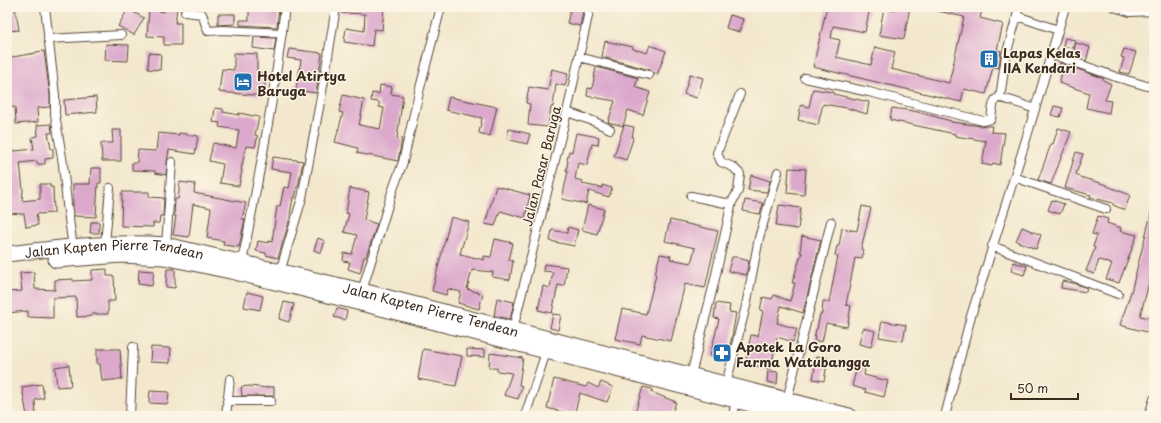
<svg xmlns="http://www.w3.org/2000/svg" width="1161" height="423" viewBox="0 0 1161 423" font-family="'Playpen Sans',sans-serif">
<rect width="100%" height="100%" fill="#fcf5e5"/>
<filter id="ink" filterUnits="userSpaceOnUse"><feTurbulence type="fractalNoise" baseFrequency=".025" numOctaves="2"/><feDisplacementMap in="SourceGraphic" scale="8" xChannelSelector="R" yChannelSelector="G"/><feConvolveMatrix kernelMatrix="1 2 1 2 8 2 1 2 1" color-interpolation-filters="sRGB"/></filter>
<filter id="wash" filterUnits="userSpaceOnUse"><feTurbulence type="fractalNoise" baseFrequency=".012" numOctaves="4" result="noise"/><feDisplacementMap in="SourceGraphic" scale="16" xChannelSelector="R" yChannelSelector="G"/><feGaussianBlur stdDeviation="0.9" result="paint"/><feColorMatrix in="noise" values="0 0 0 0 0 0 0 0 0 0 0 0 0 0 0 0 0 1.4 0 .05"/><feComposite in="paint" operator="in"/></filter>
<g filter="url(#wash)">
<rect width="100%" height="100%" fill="#f3e8cd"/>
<g id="blocks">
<path fill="#dca9cc" d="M8,7H15L19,30L7,31Z
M165,7H177L175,23H181V45H164V37L147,36L149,9L164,12Z
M249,7H279L277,27L240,25V20H249Z
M341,7H384L382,30L374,29L372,46L344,42L346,28L364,31L365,14L341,13Z
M571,7H584L580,26L567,23Z
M827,7H870L865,32L833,26L831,38L840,40L836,57L871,65L875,47L895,52L891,69L949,83L964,17L934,10V7H983L980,18L1003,24L997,50L1001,51L999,68L993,67L986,94L964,89L961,102L813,67Z
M895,7H910L904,39L879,35L884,8L894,10Z
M128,9L144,18L134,35L118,26Z
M218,14H235V24L218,25Z
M730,15L743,19L739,32L726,28Z
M254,37L276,38L274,51L253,48Z
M1065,38L1075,40L1073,48L1063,46Z
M605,41L633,47V49L647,53L650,45L666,51L657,75L650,70L602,57Z
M1076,43L1090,47L1086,61L1072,56Z
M106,44L129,45L128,61L105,60Z
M289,49L322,53L316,93L296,90L301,60L287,58Z
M1124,49L1136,52L1129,74L1120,72L1124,58L1121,57Z
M44,51L50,95V107L37,108L38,122L16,124L15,107L7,108V58L36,53V52Z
M149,53L161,54L160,70L148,69Z
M234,53L257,54V72L266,73L264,96L219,92L222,69L234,70Z
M1060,63L1103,78V80L1111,84L1105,100L1111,101L1109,113L1086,108L1089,93L1059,83L1062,73L1057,71Z
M596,67L638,78L635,87L650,92L643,115L628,110L623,126L608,122L615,101L587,96L588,88L592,89Z
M552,69L568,73L565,86L556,84L553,107H551L548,127L528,125L530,104L526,103L529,87L548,90Z
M690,74L703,78L697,98L684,94Z
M380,85L392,87L391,94L403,96L397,138L402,139L398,161L357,153L358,148L335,142L343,113L339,112L343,95L364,100L359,125L380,129L384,108L379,107V102L371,101L372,93L379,94Z
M813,89L833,92V94L869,102L867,114L847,108L823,104L818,125L798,120L801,105L809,107Z
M96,97L97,112L65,115L64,100Z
M449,97L497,107L490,136L479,133L482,118L446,110Z
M1054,106L1063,108L1060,117L1051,115Z
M215,108L223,109V112L239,115V113L259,117L255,135L258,136L255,147L246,146L241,170H242L239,186L220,183L223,164L209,161L213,143L236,148L239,130L219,127L220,123L213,122Z
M892,108L914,111L951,121V122L982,126H992L991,132L1005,133L1000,165L993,163L992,166L982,164L986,141L955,136V134L890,120Z
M51,124L52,133H48L51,149H53V158L45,159V164H37V161L20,163L23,190L22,201L40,199V184H50V187H53L54,213L36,214L38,225L26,227L24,214L7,213V187L12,188L10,169H7V150L15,151L34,149L32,137L38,136L37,125Z
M624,125L634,127L632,138L633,139L626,160L614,156Z
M1058,128L1071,132L1051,184L1038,180L1051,144H1053Z
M509,129L530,134L527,144L507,139Z
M112,130H121V161H102L101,143H113Z
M158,133L179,135V133L198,136L195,154L169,150L167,162L166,175L155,173V171L132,170V163H137L138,150L156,151Z
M576,133L599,137L598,145L592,144L587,165L578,163L575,179L583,181L582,184L602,188V185L612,188L609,197L589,191L586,204L562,199L568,171H566L568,161L567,160L569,151L572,152Z
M1076,152L1083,154L1076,174L1080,176V177L1107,185V186L1130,195L1125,210L1113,205V203L1090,197L1091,195L1065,188Z
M273,157L303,161L298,187H297L295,198L293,197L289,222L278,258L266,255V253L256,251L258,241L268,243L269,241L272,242L277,206H280L284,187L289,188L292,172L271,169Z
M91,168H101V183H98L96,217L74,216L73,205V184H90Z
M789,168L806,169L804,195L787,193Z
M751,175L770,181L767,192L748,190Z
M180,182L195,184L194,193L246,203L242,219H245L239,247L223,245L224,241L207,238L211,208L193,204L189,237L173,235L176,216H174L175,199H178Z
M496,186L530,195L525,218L500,211L495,226L485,224Z
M350,188L369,192L364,220L377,224L366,257H364L360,273L348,269L350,262L343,261L344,253L352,254L357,235L344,232L349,214L346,213Z
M122,192H149V197L164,198L163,216H160L159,223H153V227L121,226Z
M745,200L763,203L760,214L743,211Z
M1052,200L1064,204L1060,214L1048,210Z
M588,205L604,209L597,234L582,230Z
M779,205L801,208L798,229L776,226Z
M862,206L871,208L861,249L863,250L862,259L855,258L846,305L851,306L847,327L826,323L822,342L814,340L816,329H817L820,314H822L823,301L829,302L838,256L835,255L837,246H839L842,228L857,231Z
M1152,210L1154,211V265L1140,316L1154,319V334L1120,325L1131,292Z
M1098,216L1108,219L1107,223L1121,228L1120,231L1137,235L1119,283L1106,279L1112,264L1099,260L1094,274L1086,271L1095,248L1093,247L1097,235L1092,234Z
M451,217L469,222L460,254L484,260V256L491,257L495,239L513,243L509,260L513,261L510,280L492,277L493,272L472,270L467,289L483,294L479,309L458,303L461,292L448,289L446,295L432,291Z
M670,220L718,231L705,288L685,284L671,341L642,335L640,344L615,339L622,309L646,314L656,275L655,274L660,254L671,256L670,259L691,263L695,248L665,241Z
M91,222H99V233H90Z
M568,227L578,230L574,246L550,241L552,230L567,233Z
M1022,227L1041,235L1036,249L1016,241Z
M802,236L821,240L803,313L781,306L777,323L797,329L793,342L777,337L771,369L745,364L751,335L758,336L763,311L760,310L763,297L772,299L774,295L790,301L795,283H792L802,252H800Z
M318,238L325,241L321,253L314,250Z
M732,257H739L738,258L749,261L746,275L728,271Z
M1013,262L1027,266L1024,275L1011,271Z
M544,264L567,267L564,286L558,285L552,313L538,310L543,286L550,288L553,272L543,271Z
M107,269V276H114L115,301H108V314H92V316L77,317L76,297L53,298V318L28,317V311L7,313V292L22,291L20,273L34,272L35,289L55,290V280L73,279V281L92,280V270Z
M167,269H175V288L166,287Z
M139,270L154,271L152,286L138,284Z
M1062,281L1073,283L1087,288L1086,292L1061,288Z
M247,292L263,296L260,310L244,307Z
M497,298L514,302L510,319L494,316Z
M284,302L294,304L289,322L279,319Z
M716,303L730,305L729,312L736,313L732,337L726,361L710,356L719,319L714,318Z
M337,308L347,311L345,320L334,317Z
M553,314L561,315L558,330L550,328Z
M882,321L906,325L903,341L879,337Z
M863,328L875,331L871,347L859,344Z
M151,347L171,348L170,363L150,362Z
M97,349H120L122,379L102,381L100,364H97Z
M423,349L462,356L456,386L418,379Z
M467,349L485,350V357L467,356Z
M490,353L523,358L519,385L522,386L518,399L504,395L512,373L497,371V368H489Z
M817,356L828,358L824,381L813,379Z
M69,365L71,386L57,387L55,367Z
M857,367L865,369L864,375L888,381L884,397L865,392L866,390L852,386Z
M768,371L778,372L777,384L767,382Z
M554,379L586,387L588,383L598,388L601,382L613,387L607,402L580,393L574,415L547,408Z
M42,384L44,398L35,400L36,416H27L22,387Z
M249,386L267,388V387H274V396H242L241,387Z
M643,387L652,389L651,392L676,402L671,416H634Z
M150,391L169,392L168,404L149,403Z"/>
</g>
</g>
<g filter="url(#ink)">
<use href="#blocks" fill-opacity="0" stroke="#574638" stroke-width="1"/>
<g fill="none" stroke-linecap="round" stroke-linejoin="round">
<defs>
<path id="street" d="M45,7L55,95V114L63,164L67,204L73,248
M1018,7L1017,16L1058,30
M1114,7L1130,12L1154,11
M185,12L202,14L208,31L223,30L282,33
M48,39L121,35
M1051,54L1116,77L1154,88
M579,57L649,75
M805,78L869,92L983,121L991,119C992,114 992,105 995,100C999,94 1028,107 1035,109
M1000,98L1006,55L1017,16
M567,112L593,121L610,129
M1014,177L1106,209
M732,202L738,191L740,174L733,167L721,162L717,153L740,94
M105,244L110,188
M166,245L172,162
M992,246L1118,294
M242,262C259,177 275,93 285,7
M280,272L302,198L324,81L336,7
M362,291L392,192L403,162L420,88L441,7
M512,333L567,112L590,7
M691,375L714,283L732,202L725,203L691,196
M726,384L746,306L759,238L778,172
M787,400L831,222
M227,401H271
M130,416L133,347
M226,416L230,379
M525,416L546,352
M733,416L736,400
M945,416L971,316L1028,133L1065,7
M1149,416L1154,399"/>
<g id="highway">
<path id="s1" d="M7,254C60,248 112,241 166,245L362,291L849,416"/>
<path d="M56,260L121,255L164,257L235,272L385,309L797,416"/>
</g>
</defs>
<use href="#street" stroke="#574638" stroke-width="10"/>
<use href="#highway" stroke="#574638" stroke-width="17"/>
<use href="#street" stroke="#fff" stroke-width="8"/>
<use href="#highway" stroke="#fff" stroke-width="15"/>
</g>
</g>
<defs>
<symbol id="building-square" viewBox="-11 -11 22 22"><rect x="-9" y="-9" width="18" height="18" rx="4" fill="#1f6fb2" stroke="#fcf5e5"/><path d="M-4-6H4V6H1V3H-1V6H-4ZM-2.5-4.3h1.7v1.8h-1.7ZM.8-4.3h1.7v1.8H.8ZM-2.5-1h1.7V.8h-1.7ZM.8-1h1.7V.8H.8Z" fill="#fff"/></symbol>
<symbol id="hotel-square" viewBox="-11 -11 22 22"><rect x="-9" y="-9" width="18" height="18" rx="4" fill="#1f6fb2" stroke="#fcf5e5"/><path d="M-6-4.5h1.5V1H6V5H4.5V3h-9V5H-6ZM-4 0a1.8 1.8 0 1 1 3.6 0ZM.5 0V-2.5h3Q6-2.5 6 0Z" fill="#fff"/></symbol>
<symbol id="pharmacy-square" viewBox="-11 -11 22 22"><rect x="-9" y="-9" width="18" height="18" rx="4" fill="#1f6fb2" stroke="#fcf5e5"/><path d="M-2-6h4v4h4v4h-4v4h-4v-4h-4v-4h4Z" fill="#fff"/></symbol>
</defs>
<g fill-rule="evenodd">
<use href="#building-square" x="978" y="48" width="22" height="22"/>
<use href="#hotel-square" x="232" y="71" width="22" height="22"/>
<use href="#pharmacy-square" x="711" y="342" width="22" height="22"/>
</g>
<g text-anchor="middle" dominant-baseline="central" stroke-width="3" stroke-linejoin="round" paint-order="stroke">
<g font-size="13" font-weight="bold" fill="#3b2a1e" stroke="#fcf5e5" text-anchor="start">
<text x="1003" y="52">Lapas Kelas<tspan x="1003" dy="15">IIA Kendari</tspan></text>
<text x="257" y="75">Hotel Atirtya<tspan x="257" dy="15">Baruga</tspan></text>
<text x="736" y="346">Apotek La Goro<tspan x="736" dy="15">Farma Watubangga</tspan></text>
</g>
<g font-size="13" fill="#3b2a1e" stroke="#fcf5e5">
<text transform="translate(541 166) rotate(-76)">Jalan Pasar Baruga</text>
<text stroke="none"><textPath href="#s1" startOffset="108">Jalan Kapten Pierre Tendean</textPath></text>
<text stroke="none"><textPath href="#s1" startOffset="432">Jalan Kapten Pierre Tendean</textPath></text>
</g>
</g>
<rect width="1161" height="423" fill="none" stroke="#fcf5e5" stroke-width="24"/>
<path d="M1011 393v6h67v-6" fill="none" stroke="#3b2a1e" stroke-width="2"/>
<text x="1017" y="393" font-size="12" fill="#3b2a1e" stroke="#fcf5e5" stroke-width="3" paint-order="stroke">50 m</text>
</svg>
